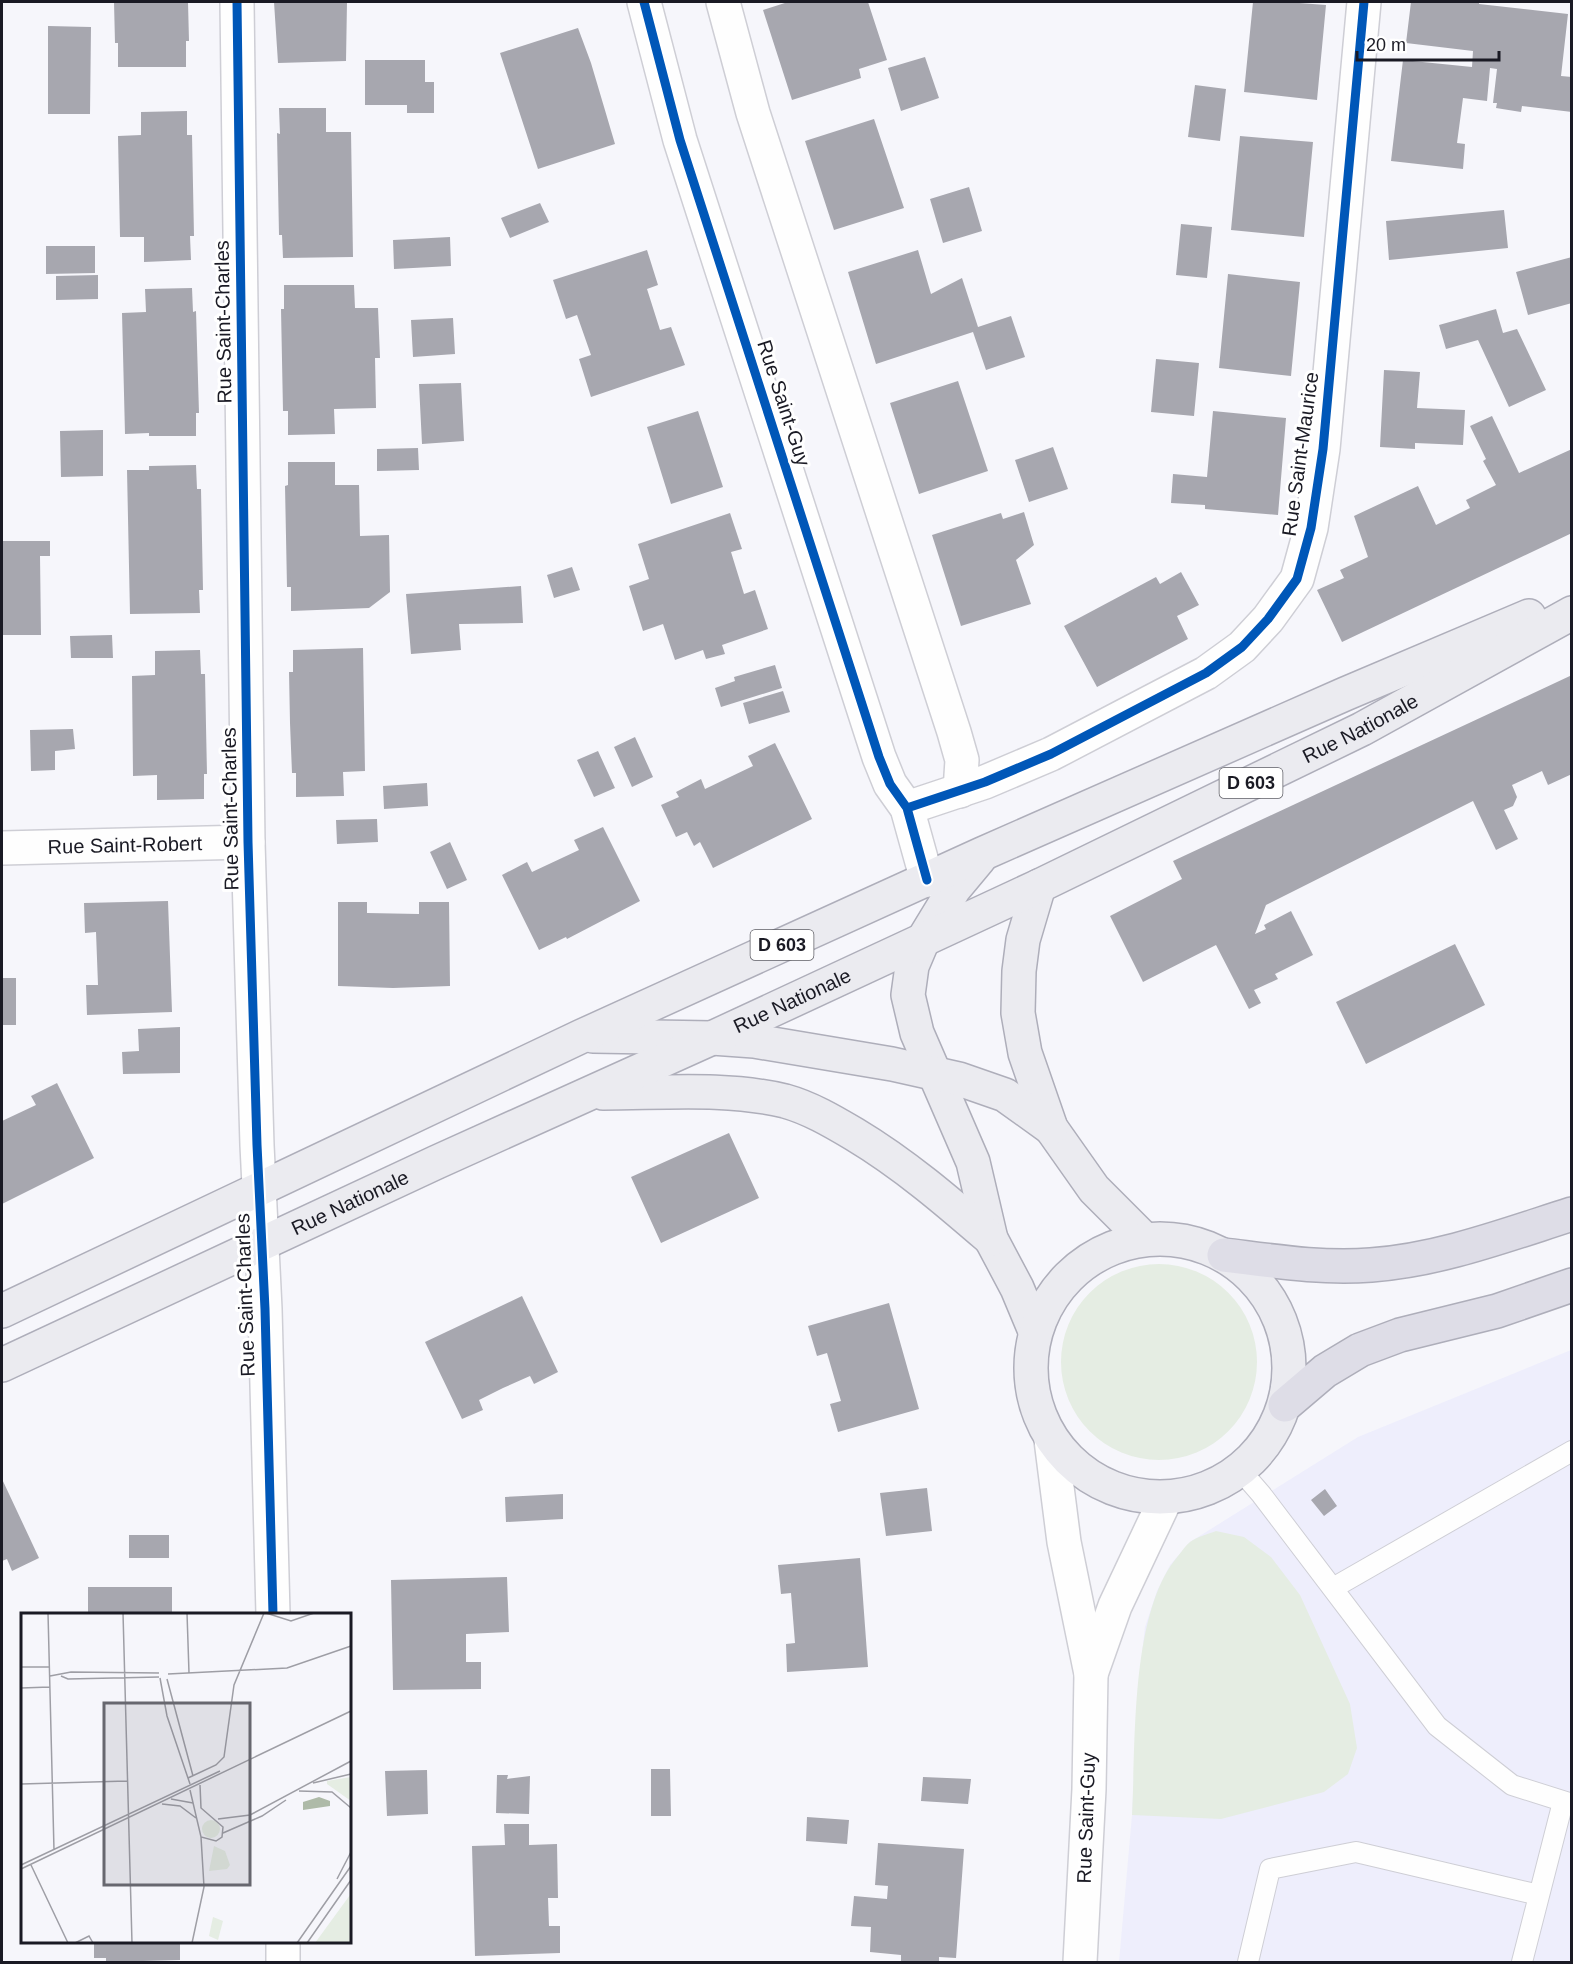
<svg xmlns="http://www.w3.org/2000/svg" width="1573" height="1964" viewBox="0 0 1573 1964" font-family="Helvetica,sans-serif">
<rect width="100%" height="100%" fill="#f6f6fb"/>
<path fill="#eeeefc" d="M1571,1350V1962H1119L1132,1815L1138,1687L1145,1627L1157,1591L1170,1565L1190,1542L1358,1437Z"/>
<path fill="#e5ede3" d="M1061 1362a98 98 0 1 1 196 0a98 98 0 1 1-196 0Z
M1216,1531L1244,1537L1271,1557L1300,1595L1350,1704L1357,1748L1348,1774L1324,1792L1221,1819L1132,1815C1136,1742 1130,1612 1178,1556C1182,1551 1186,1545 1190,1542C1197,1537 1208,1534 1216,1531Z"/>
<path fill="#a7a7af" d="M114,2H188L189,41H186V67H118V43H115Z
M274,2H347L346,61L278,63Z
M788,2H868L887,60L859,69L861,78L792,100L763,10Z
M1253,2H1286L1326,5L1317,100L1244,92Z
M1411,2H1479V4L1568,14L1561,76L1572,77V112L1522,106L1521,112L1496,108L1497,103H1493L1497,69L1490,68L1487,101L1463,98L1457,143L1465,144L1463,169L1391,161L1403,60L1472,67L1473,51L1406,43Z
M48,26L91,27L90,114H48Z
M578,28L591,63L615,144L538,169L500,53Z
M925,57L939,98L901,111L888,68Z
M365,60H425V82H434V113H407V105H365Z
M1195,85L1226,89L1220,141L1188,137Z
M279,108H326V132H351L353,257L283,258L282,235H279L277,133L280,134Z
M187,111V135H192L194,236H190L191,260L144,262V237H120L118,136L141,135V112Z
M874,119L904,208L834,230L805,141Z
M1240,136L1313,142L1304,237L1231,230Z
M969,187L982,231L943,243L930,199Z
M540,203L549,222L510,238L501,218Z
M1504,210L1508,248L1389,260L1386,221Z
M1181,224L1212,227L1207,278L1176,275Z
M450,237L451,266L394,269L393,240Z
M46,246H95V273L46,274Z
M647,250L658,285L647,289L660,330L671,327L685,365L591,397L579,359L591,355L577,315L566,319L553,280Z
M918,250L931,294L962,278L978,327L1011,316L1025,357L986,370L973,332L876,364L848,272Z
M1572,257V303L1528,315L1516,272Z
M1228,274L1300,282L1291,376L1219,368Z
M98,275V299L56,300V276Z
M284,285H354L355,308H378L380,358H375L376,408L334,409L335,434L288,435V411H283L281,309H284Z
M192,288L193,312L196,311L199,413H196V436H149V433L125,434L122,313L146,312L145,289Z
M1496,309L1503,333L1517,329L1546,390L1509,407L1478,340L1446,349L1439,325Z
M453,318L455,354L413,357L411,320Z
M1156,359L1199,363L1194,416L1151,412Z
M1384,370L1420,372L1417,408L1465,410L1463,445L1415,443V449L1380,447Z
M958,381L988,471L919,494L890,403Z
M461,383L464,441L422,444L419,384Z
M698,411L723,487L671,504L647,427Z
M1213,411L1286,418L1278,515L1205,509V505L1171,503L1173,474L1207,477Z
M1492,416L1519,473L1572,449V533L1342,642L1317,590L1344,578L1340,570L1368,557L1354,516L1418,486L1436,525L1470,508L1466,500L1496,485L1483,461L1486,459L1470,426Z
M103,430V476L61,477L60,431Z
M1053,447L1068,489L1029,502L1015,460Z
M418,448L419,470L377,471V449Z
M288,462H335V485H359L360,536L389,535L390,592L369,608L291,611V587H287L285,486L288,485Z
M196,465L197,489H201L203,590H199L200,613L130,614L127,470H149V466Z
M1024,512L1034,545L1016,560L1031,604L961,626L932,535L1001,513L1003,519Z
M730,513L742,549L731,552L744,594L755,590L768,629L722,645L725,654L706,659L703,650L675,660L663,624L643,631L629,586L649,579L638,544Z
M2,541H50V556H40L41,635H2Z
M572,567L580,590L554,598L547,575Z
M1181,572L1199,605L1177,616L1188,639L1097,687L1064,626L1156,577L1160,584Z
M521,586L523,623L459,624L461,650L411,654L406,594Z
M112,635L113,658H71L70,636Z
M363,648L365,771L343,772L344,796L296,797V773H292L290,723L289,672H293V650Z
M200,650L201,674H205L206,726L207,774H204V799L157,800V775L133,776L132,676L155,675V651Z
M775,665L782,688L721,707L715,688L735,681L734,677Z
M1572,675V774L1548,785L1542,771L1512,785L1517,797L1513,806L1504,810L1518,839L1496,850L1473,801L1266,905L1255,934L1266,929L1264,925L1291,911L1313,955L1275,974L1278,979L1254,990L1261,1003L1249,1009L1216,945L1143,982L1110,916L1182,879L1173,861Z
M783,691L790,712L749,724L743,703Z
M73,729L75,749L55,751V770L31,771L30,730Z
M635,737L653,777L632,787L614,747Z
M775,743L812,819L713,868L700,842L694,846L687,832L676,837L661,805L679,797L676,792L701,779L705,789L753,766L748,756Z
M598,751L615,788L594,797L577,760Z
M427,783L428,806L384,809L383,786Z
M377,819L378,842L337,844L336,820Z
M603,827L640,901L567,939L566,937L539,950L502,875L527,862L532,872L579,850L574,840Z
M450,842L467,880L447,889L430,852Z
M168,901L172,1012L87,1015L86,985H98L96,932L85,933L84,903Z
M338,902H367V913L419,914V902H449L450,986L393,988L338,986Z
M1455,944L1485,1005L1366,1064L1336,1002Z
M2,978H16V1025H2Z
M180,1027V1073L123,1074L122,1052L139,1051L138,1029Z
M57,1083L94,1158L2,1204V1121L36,1105L31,1096Z
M729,1133L759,1198L661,1243L631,1177Z
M522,1296L558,1372L534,1384L530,1376L503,1388L479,1400L483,1410L462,1419L425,1342Z
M889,1303L919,1409L838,1432L830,1404L841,1401L827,1353L817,1356L808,1326Z
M2,1479L39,1558L12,1571L7,1559L2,1561Z
M927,1488L932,1531L886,1536L880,1493Z
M1325,1489L1337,1506L1324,1516L1311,1500Z
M563,1494V1519L506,1522L505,1497Z
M129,1535H169V1558H129Z
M860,1558L868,1667L787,1672L786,1644L795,1643L791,1593L781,1594L778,1565Z
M507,1577L509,1632L466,1634V1662H481V1689L393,1690L391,1580Z
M88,1587H172V1614H88Z
M651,1769H670L671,1816H651Z
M427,1770L428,1814L387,1816L385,1771Z
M497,1775H508L507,1779L530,1776L529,1814L496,1813Z
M923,1777L971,1779L968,1804L921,1801Z
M807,1817L849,1820L847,1844L806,1841Z
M504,1824H529V1845L557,1844L558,1898H548L549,1926H560V1953L475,1956L472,1846L505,1845Z
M878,1843L964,1849L956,1958L939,1957V1962H901V1955L870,1952L871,1927L851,1926L854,1896L887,1899L888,1886L875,1885Z
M94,1942H180V1960L106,1962V1958H94Z"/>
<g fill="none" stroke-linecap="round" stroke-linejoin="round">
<defs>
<path id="lane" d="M1241,1471L1261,1494L1437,1726L1512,1785L1572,1804
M1333,1588L1572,1451
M1248,1962L1270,1869L1356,1852L1539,1895
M1522,1962L1563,1802"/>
<g id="street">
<path d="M237,2L248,842L257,1145L265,1309L273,1614"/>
<path d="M644,2L680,140L879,757L890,784L907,808L927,880"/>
<path d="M723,2L753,113L954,732L962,760L960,791"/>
<path d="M907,808L985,782L1051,754L1206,673L1242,647L1268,619L1297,579L1311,528L1323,449L1364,2"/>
<path id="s1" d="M2,848L248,842"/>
<path d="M1051,1440L1064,1542L1091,1674L1089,1789L1080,1962"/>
<path d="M1091,1674L1115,1606L1166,1498"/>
<path d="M283,1942V1962"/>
</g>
<g id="primary">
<path d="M979,859L954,889L923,940L912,966L908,995L917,1033L973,1162L991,1239L1017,1288L1035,1331"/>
<path d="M1039,886L1023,940L1019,971L1018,1013L1025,1053L1051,1128L1094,1189L1144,1239"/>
<path d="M593,1036L712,1038L754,1041L892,1064L959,1079L1005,1095L1051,1128"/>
<path d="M603,1093C663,1093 726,1087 785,1101C810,1108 832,1121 854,1134C904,1164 947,1201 991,1239"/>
<circle cx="1160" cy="1368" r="129"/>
<path d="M2,1311L582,1036L982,854L1345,694L1529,616"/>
<path id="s2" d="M2,1365L437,1162L712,1038L1039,886L1362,729L1572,613"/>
</g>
<path id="highway" d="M1224,1255C1273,1261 1322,1269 1371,1265C1440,1260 1506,1235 1572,1214
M1285,1405L1325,1371L1360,1350L1400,1335L1497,1311L1572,1285"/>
</defs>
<use href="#lane" stroke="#ceced5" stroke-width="22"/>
<use href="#street" stroke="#ceced5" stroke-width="36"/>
<use href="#primary" stroke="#aeaeba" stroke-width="36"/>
<use href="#highway" stroke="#aeaeba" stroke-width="36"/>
<use href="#lane" stroke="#fefefe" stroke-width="20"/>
<use href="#street" stroke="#fefefe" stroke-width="33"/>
<use href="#primary" stroke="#ebebf0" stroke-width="33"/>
<use href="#highway" stroke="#dedde7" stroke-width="33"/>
<defs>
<path id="cycleway" d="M237,2L248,842L257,1145L265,1309L273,1614
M644,2L680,140L879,757L890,784L907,808L927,880
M907,808L985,782L1051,754L1206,673L1242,647L1268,619L1297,579L1311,528L1323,449L1364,2"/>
</defs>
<use href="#cycleway" stroke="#fff" stroke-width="13"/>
<use href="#cycleway" stroke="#0057b8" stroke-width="9"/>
</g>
<g text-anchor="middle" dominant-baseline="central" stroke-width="6" stroke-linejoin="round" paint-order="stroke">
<g fill="#fff" stroke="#5f5f66" stroke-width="1.5">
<rect x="1219.5" y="768" width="63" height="30" rx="4.5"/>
<rect x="750.5" y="930" width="63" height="30" rx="4.5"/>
</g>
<g font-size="18" font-weight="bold" fill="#1a1a24">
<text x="1251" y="783">D 603</text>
<text x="782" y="945">D 603</text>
</g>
<g font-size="20" fill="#1a1a24" stroke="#fff">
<text transform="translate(223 322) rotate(-91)">Rue Saint-Charles</text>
<text transform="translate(784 403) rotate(72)">Rue Saint-Guy</text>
<text transform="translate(1300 454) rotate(-82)">Rue Saint-Maurice</text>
<text stroke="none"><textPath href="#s2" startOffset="1500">Rue Nationale</textPath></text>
<text transform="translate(230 809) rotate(-91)">Rue Saint-Charles</text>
<text stroke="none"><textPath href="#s1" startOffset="123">Rue Saint-Robert</textPath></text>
<text stroke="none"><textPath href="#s2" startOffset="870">Rue Nationale</textPath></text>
<text stroke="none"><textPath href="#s2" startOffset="384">Rue Nationale</textPath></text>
<text transform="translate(245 1295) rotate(-92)">Rue Saint-Charles</text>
<text transform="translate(1086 1818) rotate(-88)">Rue Saint-Guy</text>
</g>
</g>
<g transform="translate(21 1613)">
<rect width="330" height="330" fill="#f6f6fb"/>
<path d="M181 216a9 9 0 1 1 18 0a9 9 0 1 1-18 0ZM193,233L204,238L209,252L206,256L188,258ZM192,304L202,308L197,327L188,323Z" fill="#e5ede3"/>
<path d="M330,164V188L306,171V168ZM329,282L330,330H294Z" fill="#e5ede3"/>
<path d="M298,184L309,188V193L282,197V189Z" fill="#aebaa8"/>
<path fill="none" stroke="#9e9ea5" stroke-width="1.5" d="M27,0L33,237M102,0L111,330M166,0L168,60M245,0L270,8L293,0M0,54H28M147,61L266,55L330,33M29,63L50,59L138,60M40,63L47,66L138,64M139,65L146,103L169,171M146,66L172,163M0,75L29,74M167,165L195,152L203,144L213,72L243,0M292,170L330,161M0,171L106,168M169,177L180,224L195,228L201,224L202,214L180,195L179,172M278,178L311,179L330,195M150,186L172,190M141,191L159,193L175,205M197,206L229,202L330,148M202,220L241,203L265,187M0,252L199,158M10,252L47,330M0,256L330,98M316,266L330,239M54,330L68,323L72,330M171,330L183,274L180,224M276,330L330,253M286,330L330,267"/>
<path fill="#67676f" fill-opacity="0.15" stroke="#67676f" stroke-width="3" d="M83,90H229V272H83Z"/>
<rect width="330" height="330" fill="none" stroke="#1a1a24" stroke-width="3"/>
</g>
<rect width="1573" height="1964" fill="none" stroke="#1a1a24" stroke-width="6"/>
<path d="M1357 51v9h142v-9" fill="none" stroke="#1a1a24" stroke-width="3"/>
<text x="1366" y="51" font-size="18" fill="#1a1a24" stroke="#ffffff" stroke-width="4.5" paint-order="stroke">20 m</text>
</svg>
